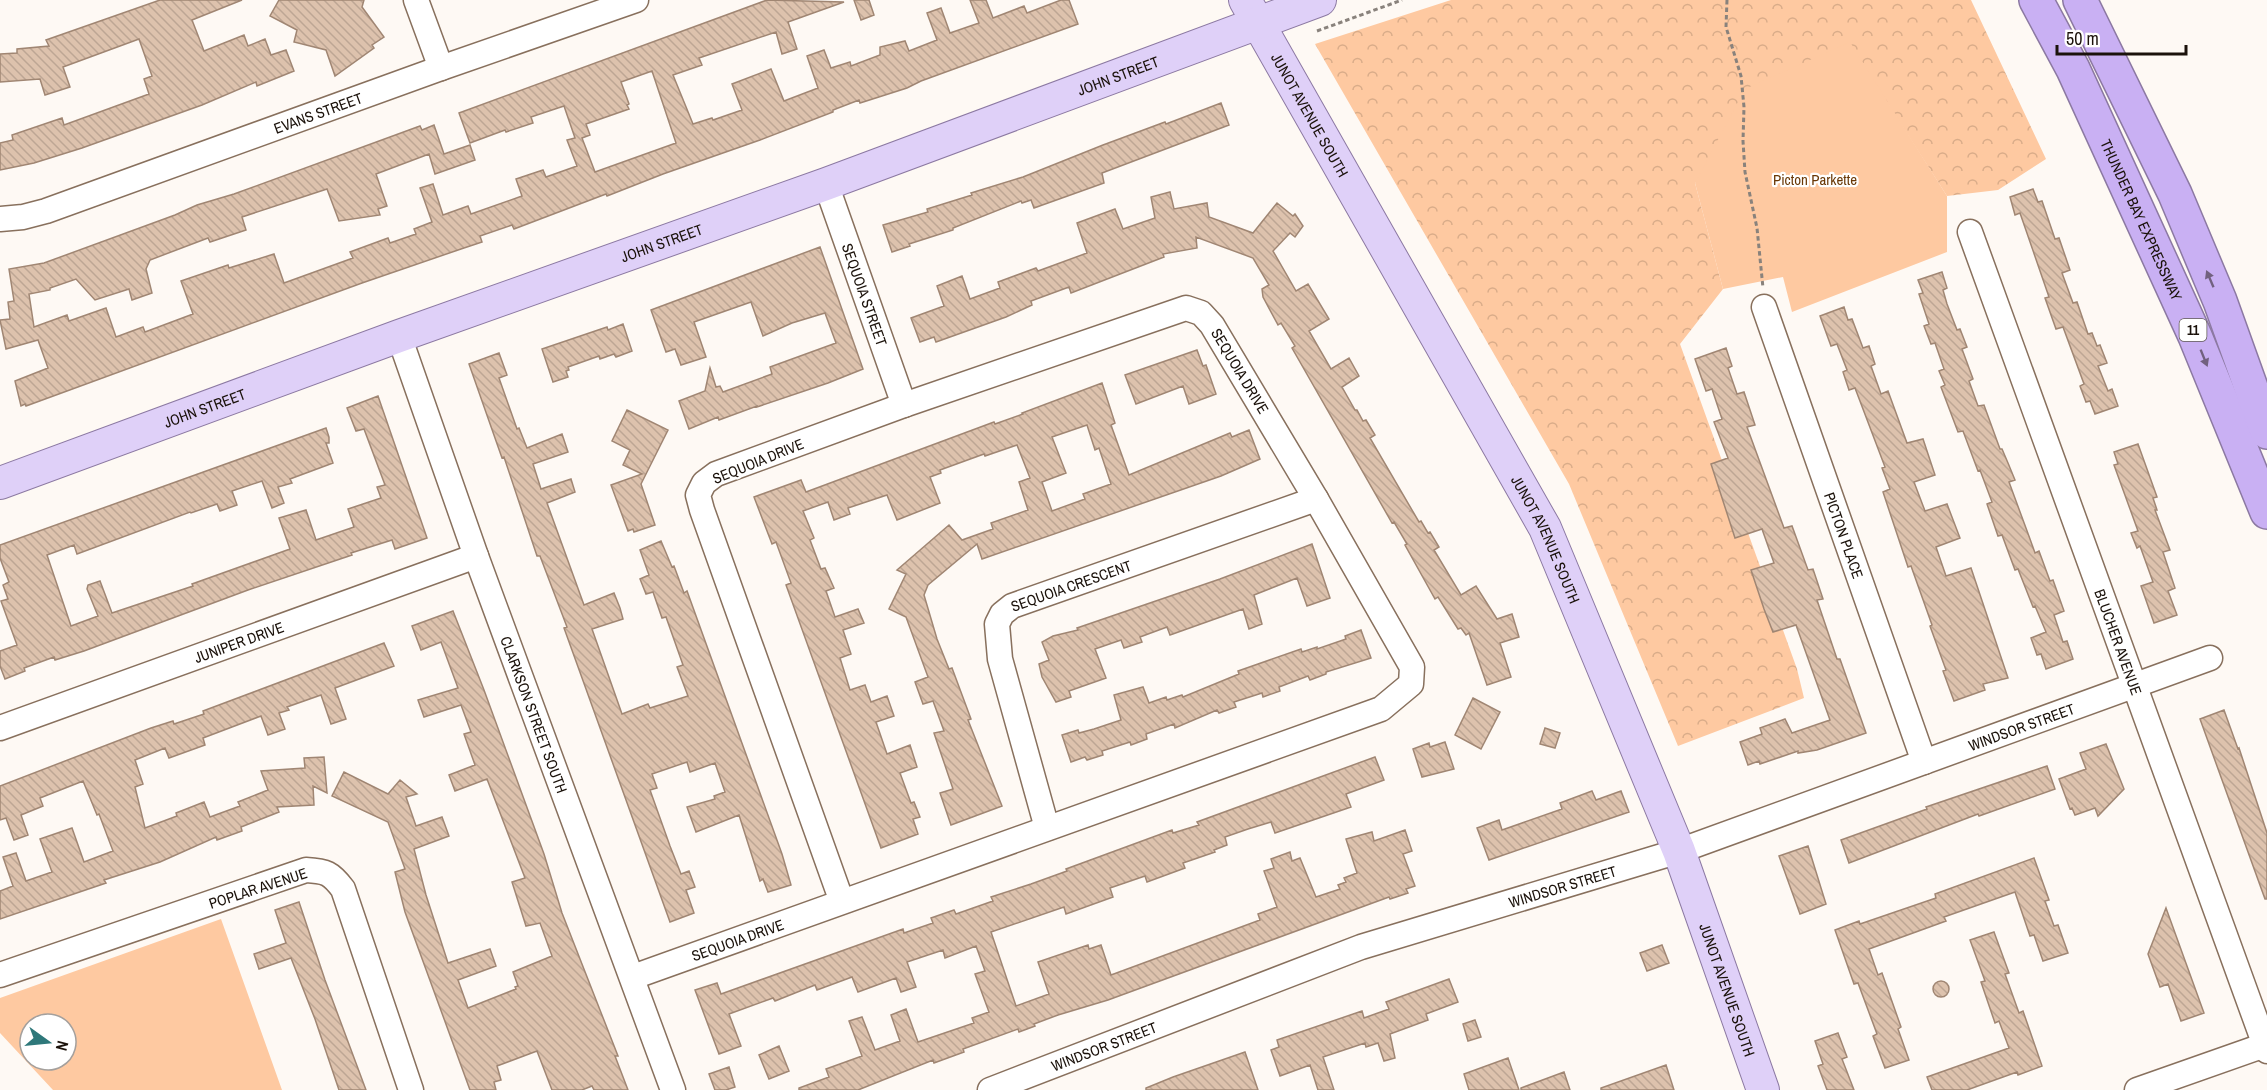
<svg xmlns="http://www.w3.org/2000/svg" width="2267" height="1090" viewBox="0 0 2267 1090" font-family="'Archivo Narrow',sans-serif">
<defs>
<pattern id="forest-crowns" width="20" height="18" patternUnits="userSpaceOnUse" patternTransform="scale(1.5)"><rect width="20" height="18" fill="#fec9a1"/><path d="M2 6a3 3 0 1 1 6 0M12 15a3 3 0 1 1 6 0" fill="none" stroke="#d9ac89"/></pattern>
<pattern id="building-back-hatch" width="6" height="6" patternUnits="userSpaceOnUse" patternTransform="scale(1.5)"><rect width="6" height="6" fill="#ddc2ad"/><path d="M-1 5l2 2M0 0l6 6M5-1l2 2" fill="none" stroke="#bda694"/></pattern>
</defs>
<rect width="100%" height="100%" fill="#fef9f4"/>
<path fill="url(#forest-crowns)" d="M1451,0H1971L2046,159L1998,190L1947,196L1849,43L1695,183L1723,289L1680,344L1797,669L1804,698L1678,746L1569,484L1315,44Z"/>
<path fill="#fec9a1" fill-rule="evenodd" d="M1850,42L1947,196V252L1792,312L1783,277L1723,289L1695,183L1745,89Z
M221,919L282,1090H53L0,1033V998ZM30,1024H66V1060H30Z"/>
<path fill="url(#building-back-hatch)" stroke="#a08673" stroke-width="1.5" fill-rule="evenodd" d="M160,0H242L192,20L204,51L244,35L248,46L265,39L271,55L286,50L294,71L257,86L256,82L202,105L82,148L34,163L0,170V143L13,140L12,135L62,118L64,125L149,94L144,79L152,76L139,39L63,67L70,87L45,95L40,79L0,82V54L17,53V49L49,46L46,40Z
M279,0H364L362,7L384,37L372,45L374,48L335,76L326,50L294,42L297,30L270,16Z
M767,0L844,2L788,22L797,49L782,54L776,32L699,58L702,65L673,75L693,124L712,118L713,120L742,110L732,84L771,69L784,101L818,88L807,56L824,50L831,68L850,62L851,66L880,55V47L905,41L909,51L937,40L927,13L941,8L950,33L979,23L970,0H986L993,18L1024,6L1027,13L1061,0H1069L1078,24L921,81L907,88L860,103L859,100L833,110V112L760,140L663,174L607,196L606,194L514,229L512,225L480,236L482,242L461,249L362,283L26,406L25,404L21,406L15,381L48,368L38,340L6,349L0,320L10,319L8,302L14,301L9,269L44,263L175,215L197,205L234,194L420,126L422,130L434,125L444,154L470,145L475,160L435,174L429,154L376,174L387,206L378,209L380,215L339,221L327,189L242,217L246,230L210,242L208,238L150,260L146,269L152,293L132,300L129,289L95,300L76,279L50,288V290L29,294L34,327L67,315L69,321L106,308L116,337L143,327L145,332L193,314L181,281L228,265L229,268L274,254L284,283L353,258L350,252L388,238L390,243L416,234L414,229L432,222L420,188L433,184L443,215L468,206L471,214L522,196L516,179L543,170L546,177L577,166L567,140L575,138L564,106L531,117L533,123L506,132L505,130L470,143L459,113ZM652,71L676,143L595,172L582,138L590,135L586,124L629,109L627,105L629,104L621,82Z
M854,0H869L874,15L861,20Z
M1221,103L1229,125L1102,173L1104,183L1034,208L1031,200L1022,203L1021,201L953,228V230L909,244L910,246L892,252L883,225L928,212L927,209L972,195L971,193L1023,177L1103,145L1165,122L1166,124Z
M2033,189L2038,202L2042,201L2055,239L2059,238L2070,270L2062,273L2073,303L2077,302L2088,334L2092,333L2097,346L2100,345L2107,363L2098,366L2108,391L2112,389L2118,406L2095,414L2090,401L2086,402L2080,386L2084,384L2063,327L2056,329L2045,298L2049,297L2020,213L2015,215L2010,197Z
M1170,192L1174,209L1207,203L1209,217L1253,233L1277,203L1293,216L1295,214L1303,226L1295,237L1290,233L1273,251L1296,291L1308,284L1329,319L1309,331L1331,369L1349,358L1359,376L1342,387L1355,410H1357L1363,421L1366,420L1375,435L1370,438L1419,522L1421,521L1428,533L1430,532L1439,547L1434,550L1461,595L1476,586L1497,619L1512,614L1519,637L1500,643L1511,677L1487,685L1469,633L1466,635L1461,628L1458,629L1438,597L1435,599L1405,545L1407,544L1394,522L1392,523L1292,348L1295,346L1281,323L1278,325L1263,297L1262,289L1269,285L1253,258L1196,237L1197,248L1163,254L1164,257L1071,293L1069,287L1031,301L1032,305L1006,317L936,342L934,337L920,342L911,318L944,306L937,286L962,276L970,299L1000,288L998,282L1036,268L1038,271L1087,253L1077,223L1115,209L1123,229L1155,218L1151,197Z
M820,247L863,369L828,383L757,407V406L719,420L718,417L689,429L679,401L705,391L710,368L716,387L720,386L723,392L772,374L770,367L836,343L825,313L792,323L763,336L751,302L694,322L706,357L681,365L675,349L666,352L651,310Z
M1942,272L1947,288L1943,290L1947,304L1957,330L1960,329L1967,347L1962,349L1973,379L1969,381L1978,406L1984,405L2000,449H2002L2008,463L2015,480L2009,482L2030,539L2035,553L2039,551L2050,581L2053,580L2064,611L2054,615L2063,642L2067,641L2073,659L2046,669L2041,654L2037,655L2031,638L2046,632L2035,606L2033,607L2018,569L2015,570L2002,535L1998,536L1987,504L1992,502L1980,470L1978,471L1963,431L1958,432L1941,387L1945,385L1939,371L1944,369L1935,343L1931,344L1924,326L1929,324L1919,294L1923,293L1918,280Z
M1844,307L1848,320L1852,319L1863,348L1869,346L1875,364L1871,366L1881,394L1888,391L1907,443L1923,439L1935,475L1914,482L1925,511L1947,504L1960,538L1936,547L1946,576L1971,568L2008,678L1983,684L1985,690L1954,701L1943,671L1946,670L1930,626L1932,625L1911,566L1908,567L1883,492L1890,489L1882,468L1885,467L1855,388L1849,390L1843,372L1847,370L1837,344L1831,346L1820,316Z
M623,324L632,351L616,357L614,354L600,359L599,356L568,367L569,370L566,371L568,377L553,382L542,349L607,327L608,330Z
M1726,348L1732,366L1728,368L1737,394L1744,392L1755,425L1747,427L1784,528L1792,526L1808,570L1813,569L1823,599L1817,600L1837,659H1840L1866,733L1817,750L1798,753V751L1760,764L1759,761L1748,765L1740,742L1762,734L1760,728L1785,719L1792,733L1830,720L1796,625L1773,632L1764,609L1751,570L1774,563L1762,529L1735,538L1711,464L1728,458L1714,422L1722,419L1712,389L1706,391L1695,359Z
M1197,350L1203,366L1206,365L1216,394L1189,404L1183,386L1136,404L1125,375Z
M499,353L507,375L499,378L517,429L519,428L527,448L562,434L568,452L533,464L541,489L571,479L575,492L547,503L584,605L614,593L620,608L623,619L592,629L622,714L648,704L650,708L688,696L677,667L683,665L666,617L662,618L653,592L646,594L640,579L649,575L640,550L661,541L672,567L674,566L684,593L687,591L782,854L791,885L768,892L763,879L760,881L739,815L696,832L687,807L715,799L714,796L725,792L715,763L690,772L687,762L652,774L657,788L650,790L670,846L681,874L689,871L695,887L686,890L694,913L670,922L564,628L567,627L540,556H537L504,457L502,458L469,364Z
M1102,383L1115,423L1111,425L1129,475L1230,433L1232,437L1249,430L1260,459L1221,476L982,559L977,544L928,585L924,595L937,639L949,669L952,668L971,719L968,720L1002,806L951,825L940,793L953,789L934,733L944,731L933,701L923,704L915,682L928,677L906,617L889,609L906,574L897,570L949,525L962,540L993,529L991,523L1028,510L1019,482L1030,478L1017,445L985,456L984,454L940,470L941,473L930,477L940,503L897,520L887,495L848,508L850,514L834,520L828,502L803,511L814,538L810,540L821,569L825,568L834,588L826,591L835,617L858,609L864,623L843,630L851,654L840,658L850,690L865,685L871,702L887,696L894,716L876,722L887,754L910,745L917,767L900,773L911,803L914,802L920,817L913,819L918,834L881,848L786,585L791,583L776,542L772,544L754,497L801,480L806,492L994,422L995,424L1023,414L1022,413ZM1087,425L1095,450L1099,448L1111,484L1083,494L1085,499L1052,511L1042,482L1066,473L1052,437Z
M378,396L427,538L395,549L392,540L351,553L352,555L248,590L84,651L55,660L54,657L24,668L25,671L5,679L0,666V651L17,645L1,601L8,599L3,585L9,582L0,558V545L326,428L329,437V443H326L333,463L290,479L292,483L278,487L284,503L272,508L262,481L232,491L237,505L220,511L217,504L191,513L190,512L77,554L74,545L47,555L71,626L98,616L87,589L88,585L100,581L112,613L193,586L192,584L290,549L279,518L306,510L316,540L354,527L348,509L381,498L377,487L385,485L364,429L356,431L347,408Z
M627,410L668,430L641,484L655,525L634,532L633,529L628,531L611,485L642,474L623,465L630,450L612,441Z
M2138,444L2157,497L2153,498L2157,510H2155L2170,550L2163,552L2175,588L2168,591L2177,615L2154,623L2141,586L2153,582L2140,546L2137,548L2131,533L2138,531L2114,465L2118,464L2114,452Z
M1312,544L1330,598L1307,606L1297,578L1254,595L1262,624L1249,629L1243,609L1170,635L1167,627L1140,637L1142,642L1124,648L1121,640L1095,649L1106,678L1069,691L1071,697L1056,702L1042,677L1039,664L1049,660L1042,642L1053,636L1078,630L1077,628L1220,579Z
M453,611L484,690L544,854L562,913L618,1056H615L628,1090H594L592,1086L582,1090H552L537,1051L497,1066L501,1080L494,1082L496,1090H470L405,912L395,872L405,869L388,822L332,796L344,772L388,794L400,780L417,794L406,797L416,826L442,817L449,836L414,849L426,895L448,963L490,949L496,966L458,980L468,1008L516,989L515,987L518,986L513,972L552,956L540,923L526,926L512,882L525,878L487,779L455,791L449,775L475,765L464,734L471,732L461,705L424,717L418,700L458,688L441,642L421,650L412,626Z
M1361,630L1371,658L1326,672V674L1310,680L1308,676L1279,687L1280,691L1263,697L1262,693L1234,702L1236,707L1219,713L1217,710L1175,728L1174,724L1146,734L1147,739L1131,745L1130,742L1102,751L1103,755L1087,760L1085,757L1071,762L1062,735L1078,730L1079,733L1094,729L1121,720L1114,695L1143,687L1149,703L1166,697L1167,700L1182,695L1183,697L1239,674L1238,671L1301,649L1302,652L1317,647V649L1346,639L1345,636Z
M384,643L394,666L335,688L346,719L331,724L321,695L287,707L289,710L279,713L285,729L268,735L261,716L203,738L205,745L169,758L165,748L135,760L143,784L135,787L145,828L177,816L176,813L204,802L210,817L240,806L238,802L268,790L261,771L305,768L304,758L324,757L327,793L313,786L314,805L277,807L279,812L241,827L242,831L217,840L216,837L160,862L104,880L106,883L0,919V891L13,886L3,857L16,853L26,881L52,872L40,839L72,828L84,862L113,851L99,814L97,815L83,781L40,798L43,806L21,815L28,835L14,840L6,818L0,820V786L151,728L173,721L174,724L204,714L203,711Z
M1473,698L1500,712L1481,749L1455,735Z
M2224,710L2238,749L2239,748L2267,833V899H2265L2200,719Z
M1545,728L1560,733L1555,748L1540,744Z
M1445,742L1454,769L1422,777L1413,749L1429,743L1430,747Z
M2106,744L2124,789L2098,816L2095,808L2075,815L2072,808L2070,809L2059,779L2086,769L2080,753Z
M1375,757L1384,780L1346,794L1351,807L1275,833L1271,822L1248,829L1225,837L1227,845L1214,850L1215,852L1183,863L1185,868L1147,882L1145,876L1110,888L1113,897L1066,914L1064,907L991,932L1016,1006L1049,994L1038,962L1088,945L1089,949L1101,945L1111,975L1260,920L1258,914L1277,907L1264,871L1274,868L1271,859L1290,852L1292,861L1300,858L1316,897L1340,889L1338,885L1346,882L1344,878L1357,873L1346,839L1372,832L1374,841L1405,830L1412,851L1403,854L1415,886L1406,889L1408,893L1390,899L1389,897L1108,1000L1058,1015L1034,1024L1035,1026L1019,1032L1018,1029L963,1049L964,1052L934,1063L933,1060L858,1090H799V1088L829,1077L826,1069L862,1056L849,1021L862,1017L875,1050L900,1041L891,1015L906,1009L918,1042L974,1023L972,1018L989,1012L975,974L985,971L976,946L945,958L943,950L907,962L916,987L901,992L896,978L858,992L852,977L817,990L815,985L775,1001L773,998L729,1014L741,1046L719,1054L695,990L717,983L721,994L903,929L904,933L933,923L931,918L954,910L956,914L993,901L991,897L1031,884L1067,871L1066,869L1172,830L1173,833L1199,825L1197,822Z
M2047,766L2055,789L1979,816L1978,814L1849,863L1841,840L1927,809L1926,807Z
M1592,791L1596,800L1621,791L1629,812L1489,860L1477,828L1499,820L1502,830L1562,809L1560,803Z
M1808,846L1826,904L1800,914L1779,856Z
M2034,858L2049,900L2045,901L2054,926L2058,925L2068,953L2043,961L2034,935L2030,936L2015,892L1944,917L1946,921L1869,949L1878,975L1882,973L1901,1027L1898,1029L1909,1060L1885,1068L1873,1036L1877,1034L1858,983L1854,984L1835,930L1859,921L1860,924L1936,898L1935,894Z
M299,902L325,980L366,1090H339L315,1019L291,958L259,969L254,954L286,943L275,910Z
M2166,908L2204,1013L2181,1021L2168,984L2160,987L2148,954Z
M1994,932L2009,973L2005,974L2019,1013L2023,1011L2042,1066L2018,1075L2017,1072L1967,1090H1932L1927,1077L2009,1048L1999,1021L1995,1023L1981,982L1985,981L1970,940Z
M1662,945L1669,963L1647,971L1640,953Z
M1449,979L1458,1002L1426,1014L1428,1020L1390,1034L1395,1058L1384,1061L1378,1043L1366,1047L1365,1043L1323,1057L1334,1090H1318L1310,1065L1280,1076L1271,1050L1279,1047L1277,1040L1362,1011L1364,1018L1389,1009L1386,1002Z
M1933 989a8 8 0 1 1 16 0a8 8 0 1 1-16 0Z
M1475,1020L1481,1037L1468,1041L1463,1024Z
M1838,1033L1847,1057L1842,1059L1854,1090H1827L1818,1066L1823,1064L1815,1041Z
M779,1046L789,1071L769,1079L759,1055Z
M1245,1052L1258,1090H1146V1088L1173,1077Z
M1508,1058L1519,1090H1469L1464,1074Z
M1666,1065L1674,1090H1601V1088Z
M729,1067L735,1087L726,1090H715L709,1074Z
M1564,1072L1570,1090H1521V1088Z"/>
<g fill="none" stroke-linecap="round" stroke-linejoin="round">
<defs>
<g id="minor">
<path d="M416,0L441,68"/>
<path id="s1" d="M826,184L904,405"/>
<path id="s2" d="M0,219L23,217L46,211L441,68L636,0"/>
<path id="s3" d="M1970,232L2267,1051"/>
<path id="s4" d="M1764,307L1924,762"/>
<path id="s5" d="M399,336L476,556L673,1090"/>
<path id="s6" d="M0,728L476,556"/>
<path id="s7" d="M1047,828L1000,659L997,624L1002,614L1012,606L1316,499"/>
<path d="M0,975L306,870C326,871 331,873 343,889L411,1090"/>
<path id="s8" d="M633,977L1381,709L1411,684L1412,667L1316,499L1212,325L1201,313L1186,308L904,405L716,474L704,483L698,495L702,510L842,902"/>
<path id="s9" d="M990,1090L1361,947L1679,851L2210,658"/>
<path d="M2137,1090L2265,1045"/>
</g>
<g id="major">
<path id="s10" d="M1245,0L1545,528L1679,851L1763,1090"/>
<path id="s11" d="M0,483L399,336L826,184L1320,0"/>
</g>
<g id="highway">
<path id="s12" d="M2036,0L2073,69L2195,336L2267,512"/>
<path d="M2080,0L2175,194L2220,301L2267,432"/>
</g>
</defs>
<use href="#minor" stroke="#88705d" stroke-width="27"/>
<use href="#major" stroke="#8c79a2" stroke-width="34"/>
<use href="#highway" stroke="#8c79a2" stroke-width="36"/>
<path stroke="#89827c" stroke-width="3" stroke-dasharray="4.5 3" stroke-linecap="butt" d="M1727,0L1726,27L1741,76L1744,107L1743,141L1745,172L1757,228L1763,288
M1317,31L1402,0"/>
<use href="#minor" stroke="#fff" stroke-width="24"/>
<use href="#major" stroke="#dfd0f8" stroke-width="32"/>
<use href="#highway" stroke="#c9b0f3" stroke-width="33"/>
</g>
<defs><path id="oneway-solid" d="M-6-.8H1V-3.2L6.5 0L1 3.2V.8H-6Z" transform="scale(1.5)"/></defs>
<g fill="#72617f">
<use href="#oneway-solid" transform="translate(2210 279) rotate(-113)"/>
<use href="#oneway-solid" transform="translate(2204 358) rotate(68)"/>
</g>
<g text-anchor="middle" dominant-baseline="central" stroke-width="4.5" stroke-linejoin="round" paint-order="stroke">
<rect fill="#fff" stroke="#5f5954" stroke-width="1.5" x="2179.5" y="319" width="27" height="22" rx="4.5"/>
<g font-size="14" font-weight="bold" fill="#1b120b">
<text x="2193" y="330">11</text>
</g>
<g font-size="15" fill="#1b120b" stroke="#fff">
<text stroke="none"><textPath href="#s11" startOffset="1190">JOHN STREET</textPath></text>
<text stroke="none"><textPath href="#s2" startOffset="336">EVANS STREET</textPath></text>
<text stroke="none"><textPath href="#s10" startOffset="132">JUNOT AVENUE SOUTH</textPath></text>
<text stroke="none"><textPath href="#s12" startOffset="244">THUNDER BAY EXPRESSWAY</textPath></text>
<text stroke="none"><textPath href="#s11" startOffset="704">JOHN STREET</textPath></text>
<text stroke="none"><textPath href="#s1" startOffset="117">SEQUOIA STREET</textPath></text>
<text transform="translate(1240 371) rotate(59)">SEQUOIA DRIVE</text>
<text stroke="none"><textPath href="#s11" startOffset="218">JOHN STREET</textPath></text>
<text transform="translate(758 461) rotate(-22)">SEQUOIA DRIVE</text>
<text stroke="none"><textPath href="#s4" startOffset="242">PICTON PLACE</textPath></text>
<text stroke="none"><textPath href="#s10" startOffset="618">JUNOT AVENUE SOUTH</textPath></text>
<text stroke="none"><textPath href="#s7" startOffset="297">SEQUOIA CRESCENT</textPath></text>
<text stroke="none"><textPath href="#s6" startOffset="254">JUNIPER DRIVE</textPath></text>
<text stroke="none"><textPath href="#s3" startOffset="436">BLUCHER AVENUE</textPath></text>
<text stroke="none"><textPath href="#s5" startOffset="402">CLARKSON STREET SOUTH</textPath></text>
<text stroke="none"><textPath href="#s9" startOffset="1094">WINDSOR STREET</textPath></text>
<text stroke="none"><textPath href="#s9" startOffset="608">WINDSOR STREET</textPath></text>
<text transform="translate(258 888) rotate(-18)">POPLAR AVENUE</text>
<text stroke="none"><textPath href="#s8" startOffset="111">SEQUOIA DRIVE</textPath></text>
<text stroke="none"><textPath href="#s10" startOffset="1104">JUNOT AVENUE SOUTH</textPath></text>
<text stroke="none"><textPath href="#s9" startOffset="122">WINDSOR STREET</textPath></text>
</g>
<g font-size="15" fill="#693806" stroke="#fff">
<text x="1815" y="179">Picton Parkette</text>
</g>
</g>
<g transform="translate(48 1042) rotate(105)"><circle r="28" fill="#ffffff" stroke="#a4a09d" stroke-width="1.5"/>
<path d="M0-4.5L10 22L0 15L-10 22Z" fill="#2e787a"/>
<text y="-9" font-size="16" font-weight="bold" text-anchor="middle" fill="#1b120b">N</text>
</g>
<path d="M2057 45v9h129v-9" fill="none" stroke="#1b120b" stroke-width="3"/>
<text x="2066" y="45" font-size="18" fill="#1b120b" stroke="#ffffff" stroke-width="4.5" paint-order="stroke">50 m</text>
</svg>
